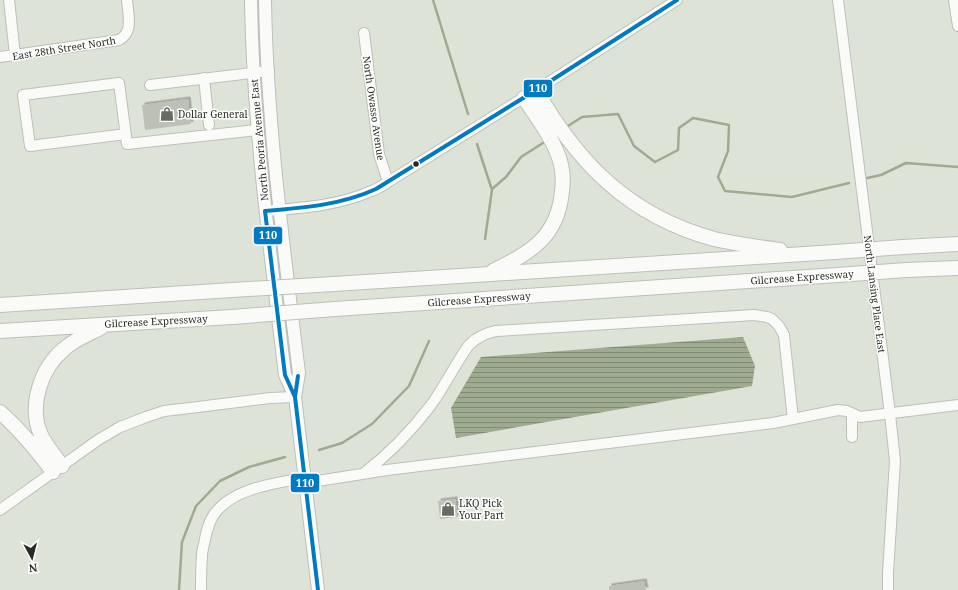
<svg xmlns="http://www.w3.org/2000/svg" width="958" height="590" viewBox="0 0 958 590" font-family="'Noto Serif',serif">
<defs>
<pattern id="water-rules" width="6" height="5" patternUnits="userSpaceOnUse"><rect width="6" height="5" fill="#9fab90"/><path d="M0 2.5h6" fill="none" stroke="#828b75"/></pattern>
<filter id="shadow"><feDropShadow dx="2.5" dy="-2.5" stdDeviation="0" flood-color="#0004"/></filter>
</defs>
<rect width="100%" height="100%" fill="#dee3d8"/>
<path fill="url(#water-rules)" d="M743,337L755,366L752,386L456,438L451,408L481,357Z"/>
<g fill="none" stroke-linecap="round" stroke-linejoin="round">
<path stroke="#9fab90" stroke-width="2.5" d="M433,0L468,114
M568,126L582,117L618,114L634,146L655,162L678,150L679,128L693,118L729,125L728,151L718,177L725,191L792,197L849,183
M477,144L492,190L485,239
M867,178L881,175L906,163L958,167
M492,189L506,177L521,157L546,141
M319,450L342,443L372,424L409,386L429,341
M179,590L182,542L196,506L220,481L249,467L285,457"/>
</g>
<path fill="#bcc0b7" filter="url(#shadow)" d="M188,99L191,124L145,130L142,105Z
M455,499L458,517L440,519L438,501Z
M644,581L646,590H609V586Z"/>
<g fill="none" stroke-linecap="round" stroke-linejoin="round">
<defs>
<path id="minor" d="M9,0L15,55
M838,0L890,414L895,461L888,573V590
M954,0L958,26
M364,33L379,154L388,182
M0,57L119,40C134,32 128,14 127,0
M204,78L209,125
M150,85L269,71
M126,134L30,146L23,95L119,83L127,144L257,130
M265,211C300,208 336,206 369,192C375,190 382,186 388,182L549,82L677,0
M852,414V437
M364,473C389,454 412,430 431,405C445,386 455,364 469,345C477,337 485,333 496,331L754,315L767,317L772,319L779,326L784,335L793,419
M305,483L387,470L773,423L838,410L847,411L860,417L958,405
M0,510L98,440L120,427L146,417L164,411L190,408L270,398L295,397
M201,590C201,579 201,567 202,556C202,552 203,548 204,544C206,534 208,522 215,513C234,488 276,483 304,478"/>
<path id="major" d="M251,0C253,126 270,250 285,375L295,397
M265,0C267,125 284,249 299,373L295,397L318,590"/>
<path id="highway" d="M536,90C578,164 630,216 714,239C736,244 758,247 780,250
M903,247L958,244
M906,270L958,268
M493,271C531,252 558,237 562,191C564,177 562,163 556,150C548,131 535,115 524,98
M334,284L835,252
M0,305L232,290
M335,309L838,275
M0,331L232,317
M0,412C20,430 37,450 53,472
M62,466C55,456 46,446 41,435C28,406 41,368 64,349C75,339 89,334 102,327"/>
</defs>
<use href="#minor" stroke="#bcc0b8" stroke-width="12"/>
<use href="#major" stroke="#bcc0b8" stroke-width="14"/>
<use href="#highway" stroke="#bcc0b8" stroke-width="16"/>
<use href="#minor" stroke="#fafbf9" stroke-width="10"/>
<use href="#major" stroke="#fafbf9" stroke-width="12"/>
<use href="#highway" stroke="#fafbf9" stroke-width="14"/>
<defs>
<path id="highway-bridge" d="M835,252L903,247
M838,275L906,270
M232,290L334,284
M232,317L335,309"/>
</defs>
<use href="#highway-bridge" stroke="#bcc0b8" stroke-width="16" stroke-linecap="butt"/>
<use href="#highway-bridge" stroke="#fafbf9" stroke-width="14"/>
<defs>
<path id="bus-1" d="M298,376L295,397L318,590
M295,397L285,375L265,211C303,208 341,205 376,189L549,82L677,0"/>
</defs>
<use href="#bus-1" stroke="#fff" stroke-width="7"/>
<use href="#bus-1" stroke="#007ac2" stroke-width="4"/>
</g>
<defs>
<symbol id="shop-bare" viewBox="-9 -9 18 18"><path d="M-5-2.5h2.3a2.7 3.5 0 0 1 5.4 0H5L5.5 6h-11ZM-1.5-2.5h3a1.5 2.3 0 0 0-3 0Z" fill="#686b63" stroke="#fff" stroke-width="2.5" paint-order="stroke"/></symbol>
</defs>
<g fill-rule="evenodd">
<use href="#shop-bare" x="157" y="104" width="20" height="20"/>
<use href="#shop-bare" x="438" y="499" width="20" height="20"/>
</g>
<circle fill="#282b24" stroke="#fff" stroke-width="1.5" cx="416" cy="164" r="3.5"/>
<g text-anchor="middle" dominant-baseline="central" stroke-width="3" stroke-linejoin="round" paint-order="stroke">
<g font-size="10" fill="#282b24" stroke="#fff">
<text transform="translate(64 48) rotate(-9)">East 28th Street North</text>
<text transform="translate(374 108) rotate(82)">North Owasso Avenue</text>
<text transform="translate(259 140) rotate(-95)">North Peoria Avenue East</text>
<text transform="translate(802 277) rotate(-4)">Gilcrease Expressway</text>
<text transform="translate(875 294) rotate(83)">North Lansing Place East</text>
<text transform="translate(479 299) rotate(-4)">Gilcrease Expressway</text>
<text transform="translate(156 321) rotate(-3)">Gilcrease Expressway</text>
</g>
<g font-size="10" fill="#282b24" stroke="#fff" text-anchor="start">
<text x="178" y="114">Dollar General</text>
<text x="459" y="503">LKQ Pick<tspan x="459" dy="12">Your Part</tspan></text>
</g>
</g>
<g stroke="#fff" stroke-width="1.5">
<rect x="523" y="79" width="30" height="19" rx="4" fill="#007ac2"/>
<rect x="253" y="226" width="30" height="19" rx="4" fill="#007ac2"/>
<rect x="290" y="473" width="30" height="20" rx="4" fill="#007ac2"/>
</g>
<g font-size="11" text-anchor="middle" font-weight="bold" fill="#fff">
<text x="538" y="92">110</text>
<text x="268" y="239">110</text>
<text x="305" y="487">110</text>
</g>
<g transform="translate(32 558) rotate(173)" stroke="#ffffff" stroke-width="3" paint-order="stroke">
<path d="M0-3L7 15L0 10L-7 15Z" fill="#282b24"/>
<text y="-6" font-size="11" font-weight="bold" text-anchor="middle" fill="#282b24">N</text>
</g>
</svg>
